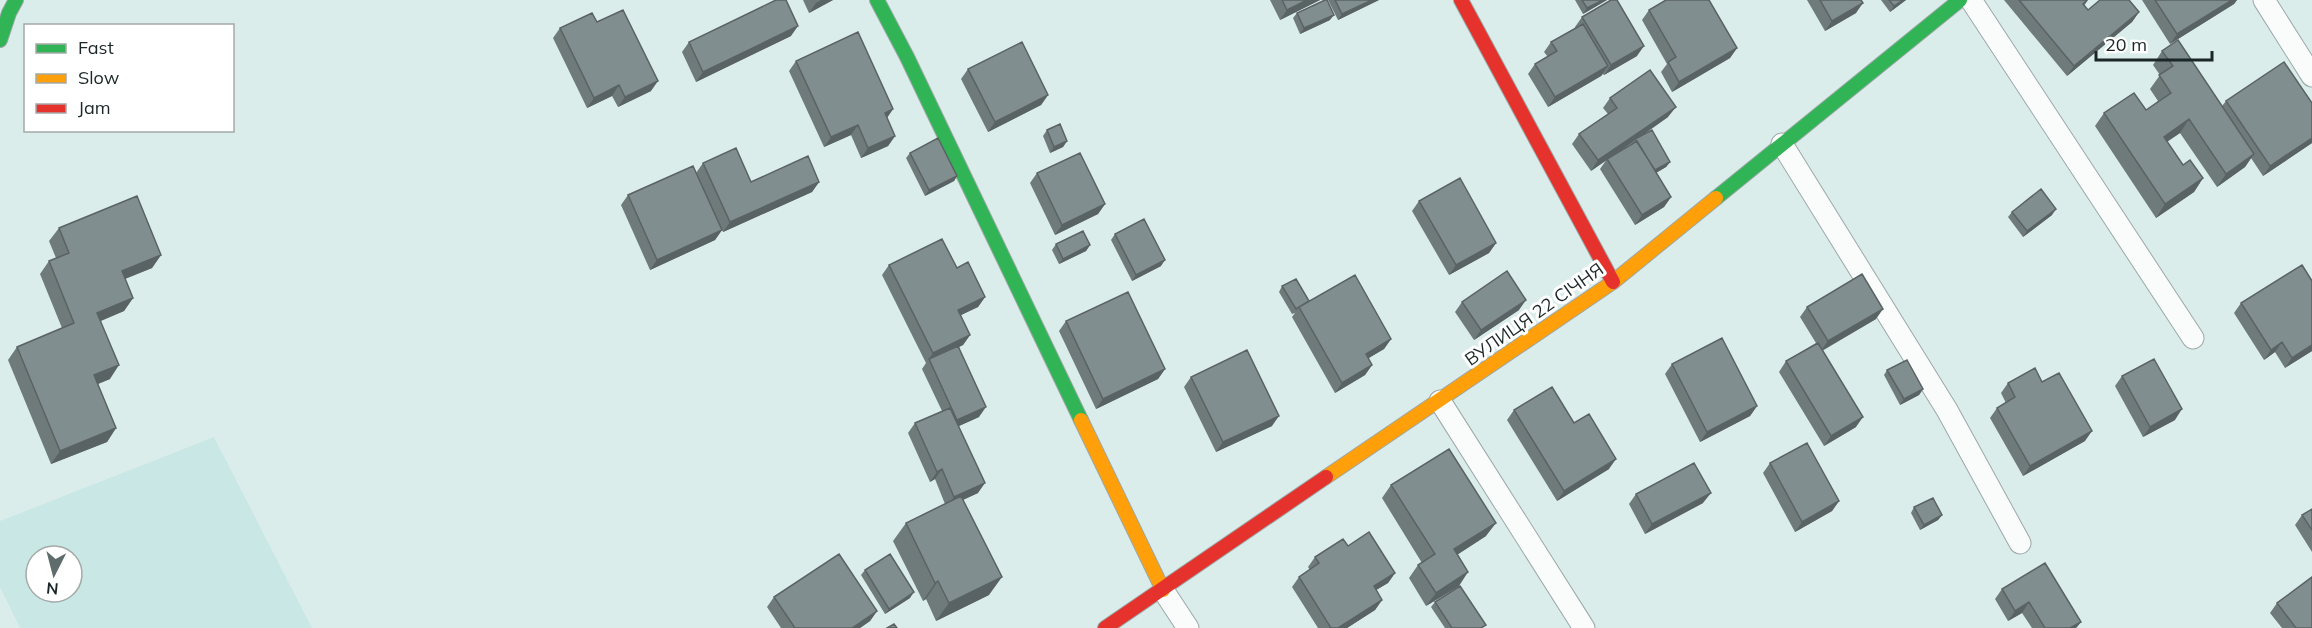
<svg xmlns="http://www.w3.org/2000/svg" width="2312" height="628" viewBox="0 0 2312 628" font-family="Mulish,sans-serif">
<rect width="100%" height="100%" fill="#dbedeb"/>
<path fill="#c9e8e5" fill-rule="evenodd" d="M214,437L312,628H20L0,587V521ZM36,556H72V592H36Z"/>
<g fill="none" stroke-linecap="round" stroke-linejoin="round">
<defs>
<path id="lane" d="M1971,0L2193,338
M2264,0L2312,76
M1782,144L1947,410L2020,543
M1440,401L1584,628
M1163,590L1188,628"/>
<path id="fast" d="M877,0L907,57L1081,420
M0,40L9,13L16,0
M1716,198L1960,0"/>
<path id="slow" d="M1081,420L1163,590
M1326,477L1613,282L1716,198"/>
<path id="jam" d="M1461,0L1613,282
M1105,628L1326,477"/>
</defs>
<use href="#lane" stroke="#9ba8a7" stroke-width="23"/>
<use href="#fast" stroke="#9ba8a7" stroke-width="16"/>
<use href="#slow" stroke="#9ba8a7" stroke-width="16"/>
<use href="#jam" stroke="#9ba8a7" stroke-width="16"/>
<use href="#lane" stroke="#fafcfc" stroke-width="21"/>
<use href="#fast" stroke="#30b455" stroke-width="14"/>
<use href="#slow" stroke="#ff9f0a" stroke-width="14"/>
<use href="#jam" stroke="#e5322d" stroke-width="14"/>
</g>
<path fill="#6f7a7b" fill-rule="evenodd" d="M803,0H833L809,13Z
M1270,0H1320L1280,20Z
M1328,0H1379L1338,20Z
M1575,0H1607L1583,14Z
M1807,0H1861L1856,13L1825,31Z
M1881,0H1906L1890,12Z
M2004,0H2088L2084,6L2088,10L2139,12L2132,22L2067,76Z
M2142,0H2237L2234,4L2170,44Z
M1649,10L1737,48L1730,58L1672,92L1661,72L1667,64L1642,20Z
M1297,13L1330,20L1300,34L1293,18Z
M1582,17L1637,56L1604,75L1603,74L1601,76L1548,107L1528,74L1535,64L1548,57L1544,52L1551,42L1575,28V27Z
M597,22L651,91L618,107L612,96L587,108L553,38L560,28Z
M791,36L696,82L682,52L689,42Z
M2162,51L2222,106L2226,101L2312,143L2263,176L2251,158L2245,167L2217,187L2180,133L2167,142L2183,165L2203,178L2194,192L2156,218L2095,126L2104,113L2146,110L2158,101L2150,89L2160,75L2153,65Z
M796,61L893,109L887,118L895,136L888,146L861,158L851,135L824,147L789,71Z
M968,69L1048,95L1041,105L988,132L961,79Z
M1610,98L1668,117L1643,135L1670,162L1666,167L1656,173L1671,197L1664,207L1635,225L1600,169L1607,159L1591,171L1572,144L1579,134L1608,114L1603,108ZM1633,142L1631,144L1612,156Z
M1047,130L1067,141L1063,147L1050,153L1043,136Z
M910,153L957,176L954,181L925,196L906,158Z
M703,163L751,182H819L812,192L723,232L722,230L715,240L650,270L621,205L628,195L696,173Z
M1037,173L1105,204L1098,214L1055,235L1030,183Z
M1419,201L1496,243L1489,253L1449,275L1412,211Z
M2012,212L2052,215L2023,237L2008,217Z
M59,228L161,255L152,268L125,279L133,298L124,311L101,321L110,379L98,384L116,428L107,442L51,464L8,360L17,347L62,328L40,274L49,261L56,258L49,241Z
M1115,234L1161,266L1132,281L1111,240Z
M1056,244L1090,245L1086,251L1059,264L1052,250Z
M889,265L957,268L985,297L978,307L960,315L970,335L963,345L959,347L979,417L959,426L978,493L963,500L989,595L936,621L926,599L923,601L893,541L906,523L945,504L935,479L930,482L908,433L915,423L942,411L922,369L926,363L882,275Z
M2312,281V351L2285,368L2275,352L2264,360L2234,313L2241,303Z
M1282,286L1309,302L1391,339L1384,349L1368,358L1372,365L1365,375L1335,393L1292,317L1295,313L1292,314L1279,292Z
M1462,302L1519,310L1474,340L1455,312Z
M1807,307L1876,319L1822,351L1856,427L1824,446L1779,372L1786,361L1816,343L1800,317Z
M1066,321L1165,369L1158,379L1096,409L1059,331Z
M1672,364L1757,406L1750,416L1700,442L1665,374Z
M1887,370L1923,389L1919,395L1900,405L1884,375Z
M2122,376L2175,420L2143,437L2115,386Z
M1191,377L1272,426L1216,452L1184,387Z
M2042,382L2085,441L2023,476L1990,418L1997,408L2006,403L2001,393L2008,383Z
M1514,410L1574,423L1609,469L1557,501L1507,420Z
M1770,463L1839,501L1832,511L1795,532L1763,473Z
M1391,485L1486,536L1457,555L1459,586L1426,606L1409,578L1418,565L1422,563L1382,498Z
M1636,494L1703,503L1645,534L1629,504Z
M1914,507L1942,515L1938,520L1920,530L1911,513Z
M2312,509V552L2295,525L2302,515Z
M1348,546L1395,573L1388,583L1376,590L1382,600L1375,610L1347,628H1318L1292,587L1299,577L1310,570L1308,567L1315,557Z
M865,570L910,598L885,614L861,575Z
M2002,589L2081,622L2076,628H2032L2022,613L2008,621L1995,599Z
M774,597L877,611L870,621L860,628H781L767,607Z
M1435,602L1481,628H1445L1431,607Z
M2277,603L2312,628H2282L2270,613Z"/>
<path fill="#5a6364" d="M821,0H833L809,13L816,3Z
M1307,0H1320L1280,20L1287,10Z
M1372,0H1379L1338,20L1342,14Z
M1603,0H1607L1583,14L1587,8Z
M1903,0H1906L1890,12L1894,6Z
M2232,0H2237L2234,4L2170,44L2177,34Z
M1863,3L1856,13L1825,31L1832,21Z
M2139,12L2132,22L2067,76L2074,66Z
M1334,15L1330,20L1300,34L1304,28Z
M798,26L791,36L696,82L703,72Z
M1644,46L1637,56L1604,75L1611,65Z
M1737,48L1730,58L1672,92L1679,82Z
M1608,66L1601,76L1548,107L1555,97Z
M658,81L651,91L618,107L625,97Z
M619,85L612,96L587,108L594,98Z
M1048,95L1041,105L988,132L995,122Z
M1676,107L1668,117L1635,140V139L1633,142L1591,171L1598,160Z
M893,109L886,119L885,113Z
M2189,119L2180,133L2154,150L2164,137Z
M858,125L851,135L824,147L831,137Z
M895,136L888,146L861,158L868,148Z
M2312,138V143L2263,176L2270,166Z
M1067,141L1063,147L1050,153L1054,147Z
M2254,154L2245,167L2217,187L2226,174Z
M1670,162L1666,167L1649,177L1652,171Z
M957,176L954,181L925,196L929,190Z
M2203,178L2194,192L2156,218L2165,204Z
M819,182L812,192L723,232L730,222Z
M1671,197L1664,207L1635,225L1642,215Z
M1105,204L1098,214L1055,235L1062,225Z
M2056,209L2052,215L2023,237L2027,231Z
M722,230L715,240L650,270L657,260Z
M1496,243L1489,253L1449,275L1456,265Z
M1090,245L1086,251L1059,264L1063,259Z
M161,255L152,268L112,284L122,271Z
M1165,260L1161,266L1132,281L1136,275Z
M985,297L978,307L951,320L958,310Z
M133,298L124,311L88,326L97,313Z
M1526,300L1519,310L1474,340L1481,330Z
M1883,309L1876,319L1821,351L1828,341Z
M970,335L963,345L930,361L929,359L933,353Z
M1391,339L1384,349L1359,364L1366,354Z
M2282,342L2275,352L2264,360L2271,350Z
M2312,345V351L2285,368L2292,358Z
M119,365L110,379L85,389L94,375Z
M1372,365L1365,375L1335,393L1342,383Z
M1165,369L1158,379L1096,409L1103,399Z
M1923,389L1919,395L1900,405L1904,399Z
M1757,406L1750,416L1700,442L1707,432Z
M986,407L979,417L950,430L957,420Z
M2182,409L2175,420L2143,437L2150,427Z
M1279,416L1272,426L1216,452L1223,442Z
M1863,417L1856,427L1824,446L1831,436Z
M116,428L107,442L51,464L60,451Z
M2092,431L2085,441L2023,476L2030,466Z
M1616,459L1609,469L1557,501L1564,491Z
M942,469L935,479L930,482L937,472Z
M985,483L978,493L947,507L954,497Z
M1711,493L1703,503L1645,534L1652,524Z
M1839,501L1832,511L1795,532L1802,522Z
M1942,515L1938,520L1920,530L1924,525Z
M1496,523L1486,536L1444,563L1454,549Z
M1468,572L1459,586L1426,606L1436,593Z
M1395,573L1388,583L1366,596L1374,586Z
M1002,577L989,595L936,621L949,603Z
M938,581L926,599L923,601L935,583Z
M914,592L910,598L885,614L889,609Z
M1382,600L1375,610L1347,628H1338Z
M2029,602L2022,613L2008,621L2015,611Z
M877,611L870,621L860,628H852Z
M2081,622L2076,628H2070Z"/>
<path fill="#818e8f" stroke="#5a6364" stroke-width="1.5" d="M776,0H786L798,26L703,72L689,42Z
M1282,0H1307L1287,10Z
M1325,0H1327L1334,15L1304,28L1297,13Z
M1335,0H1372L1342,14Z
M1582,0H1603L1587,8Z
M1611,0H1617L1644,46L1611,65L1582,17Z
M1666,0H1709L1737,48L1679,82L1668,62L1676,57L1649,10Z
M1820,0H1861L1863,3L1832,21Z
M1889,0H1903L1894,6Z
M2019,0H2087L2083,4L2088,10L2100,0H2129L2139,12L2074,66Z
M2155,0H2232L2177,34Z
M623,10L658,81L625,97L619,85L594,98L560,28L592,13L597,22Z
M1583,24L1608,66L1555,97L1535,64L1557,51L1551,42Z
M858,32L893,109L885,113L895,136L868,148L858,125L831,137L796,61Z
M2178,40L2254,154L2226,174L2189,119L2164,137L2183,165L2190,160L2203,178L2165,204L2104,113L2134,93L2146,110L2171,93L2159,75L2173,66L2162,51Z
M1022,42L1048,95L995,122L968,69Z
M2284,62L2312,103V138L2270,166L2226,101Z
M1650,70L1676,107L1598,160L1579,134L1617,108L1610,98Z
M1060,124L1067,141L1054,147L1047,130Z
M1652,130L1670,162L1655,170L1635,139Z
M938,138L957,176L929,190L910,153Z
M1637,141L1671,197L1642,215L1607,159Z
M736,148L751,182L808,156L819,182L730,222L703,163Z
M1080,153L1105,204L1062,225L1037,173Z
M693,166L722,230L657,260L628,195Z
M1460,178L1496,243L1456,265L1419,201Z
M2041,189L2056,209L2027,231L2012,212Z
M137,196L161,255L122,271L133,298L97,313L119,365L94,375L116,428L60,451L17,347L74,323L49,261L69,253L59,228Z
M1144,219L1165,260L1136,275L1115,234Z
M1083,231L1090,245L1063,259L1056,244Z
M942,239L957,268L968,262L985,297L958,310L970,335L933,353L889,265Z
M2302,265L2312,281V345L2292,358L2282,342L2271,350L2241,303Z
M1507,271L1526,300L1481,330L1462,302Z
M1862,274L1883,309L1828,341L1807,307Z
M1355,275L1391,339L1366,354L1372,365L1342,383L1299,307Z
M1296,279L1309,301L1296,309L1282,286Z
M1128,292L1165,369L1103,399L1066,321Z
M1722,338L1757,406L1707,432L1672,364Z
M1818,343L1863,417L1831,436L1786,361Z
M958,346L986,407L957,420L929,359Z
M1247,350L1279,416L1223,442L1191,377Z
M2154,359L2182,409L2150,427L2122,376Z
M1907,360L1923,389L1904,399L1887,370Z
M2035,368L2042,382L2059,373L2092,431L2030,466L1997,408L2015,397L2008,383Z
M1552,387L1574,423L1589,414L1616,459L1564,491L1514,410Z
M950,408L985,483L954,497L942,469L937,472L915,423Z
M1807,443L1839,501L1802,522L1770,463Z
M1449,449L1496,523L1454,549L1468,572L1436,593L1418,565L1435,554L1391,485Z
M1694,463L1711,493L1652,524L1636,494Z
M961,496L1002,577L949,603L938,581L935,583L906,523Z
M1933,498L1942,515L1924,525L1914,507Z
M2312,509V530L2302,515Z
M1369,532L1395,573L1374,586L1382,600L1338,628H1331L1299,577L1319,563L1315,557L1343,539L1348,546Z
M839,554L877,611L852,628H795L774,597Z
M890,554L914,592L889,609L865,570Z
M2045,563L2081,622L2070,628H2045L2029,602L2015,611L2002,589Z
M2312,577V628H2296L2277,603Z
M1460,586L1486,625L1481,628H1452L1435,602Z
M894,624L897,628H887Z"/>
<g text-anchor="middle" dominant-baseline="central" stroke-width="6" stroke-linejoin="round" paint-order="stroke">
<g font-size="18" fill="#1b2726" stroke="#fff">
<text transform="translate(1534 314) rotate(-35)">ВУЛИЦЯ 22 СІЧНЯ</text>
</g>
</g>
<rect x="24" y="24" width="210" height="108" fill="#ffffff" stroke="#a4a9a8" stroke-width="1.5"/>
<rect x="36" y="44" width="30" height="9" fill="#30b455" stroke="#a4a9a8" stroke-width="1.5"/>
<text x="78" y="54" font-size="18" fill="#1b2726">Fast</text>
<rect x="36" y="74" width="30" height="9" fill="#ff9f0a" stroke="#a4a9a8" stroke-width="1.5"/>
<text x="78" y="84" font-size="18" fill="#1b2726">Slow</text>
<rect x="36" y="104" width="30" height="9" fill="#e5322d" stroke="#a4a9a8" stroke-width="1.5"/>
<text x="78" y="114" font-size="18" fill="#1b2726">Jam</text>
<g transform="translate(54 574) rotate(186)"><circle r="28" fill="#ffffff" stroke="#a4a9a8" stroke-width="1.5"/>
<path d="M0-4.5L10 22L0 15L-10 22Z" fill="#5e6c6b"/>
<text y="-9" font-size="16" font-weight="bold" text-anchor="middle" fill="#1b2726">N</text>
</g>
<path d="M2096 51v9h116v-9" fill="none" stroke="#1b2726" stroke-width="3"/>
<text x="2105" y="51" font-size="18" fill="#1b2726" stroke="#ffffff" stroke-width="4.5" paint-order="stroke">20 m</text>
</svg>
